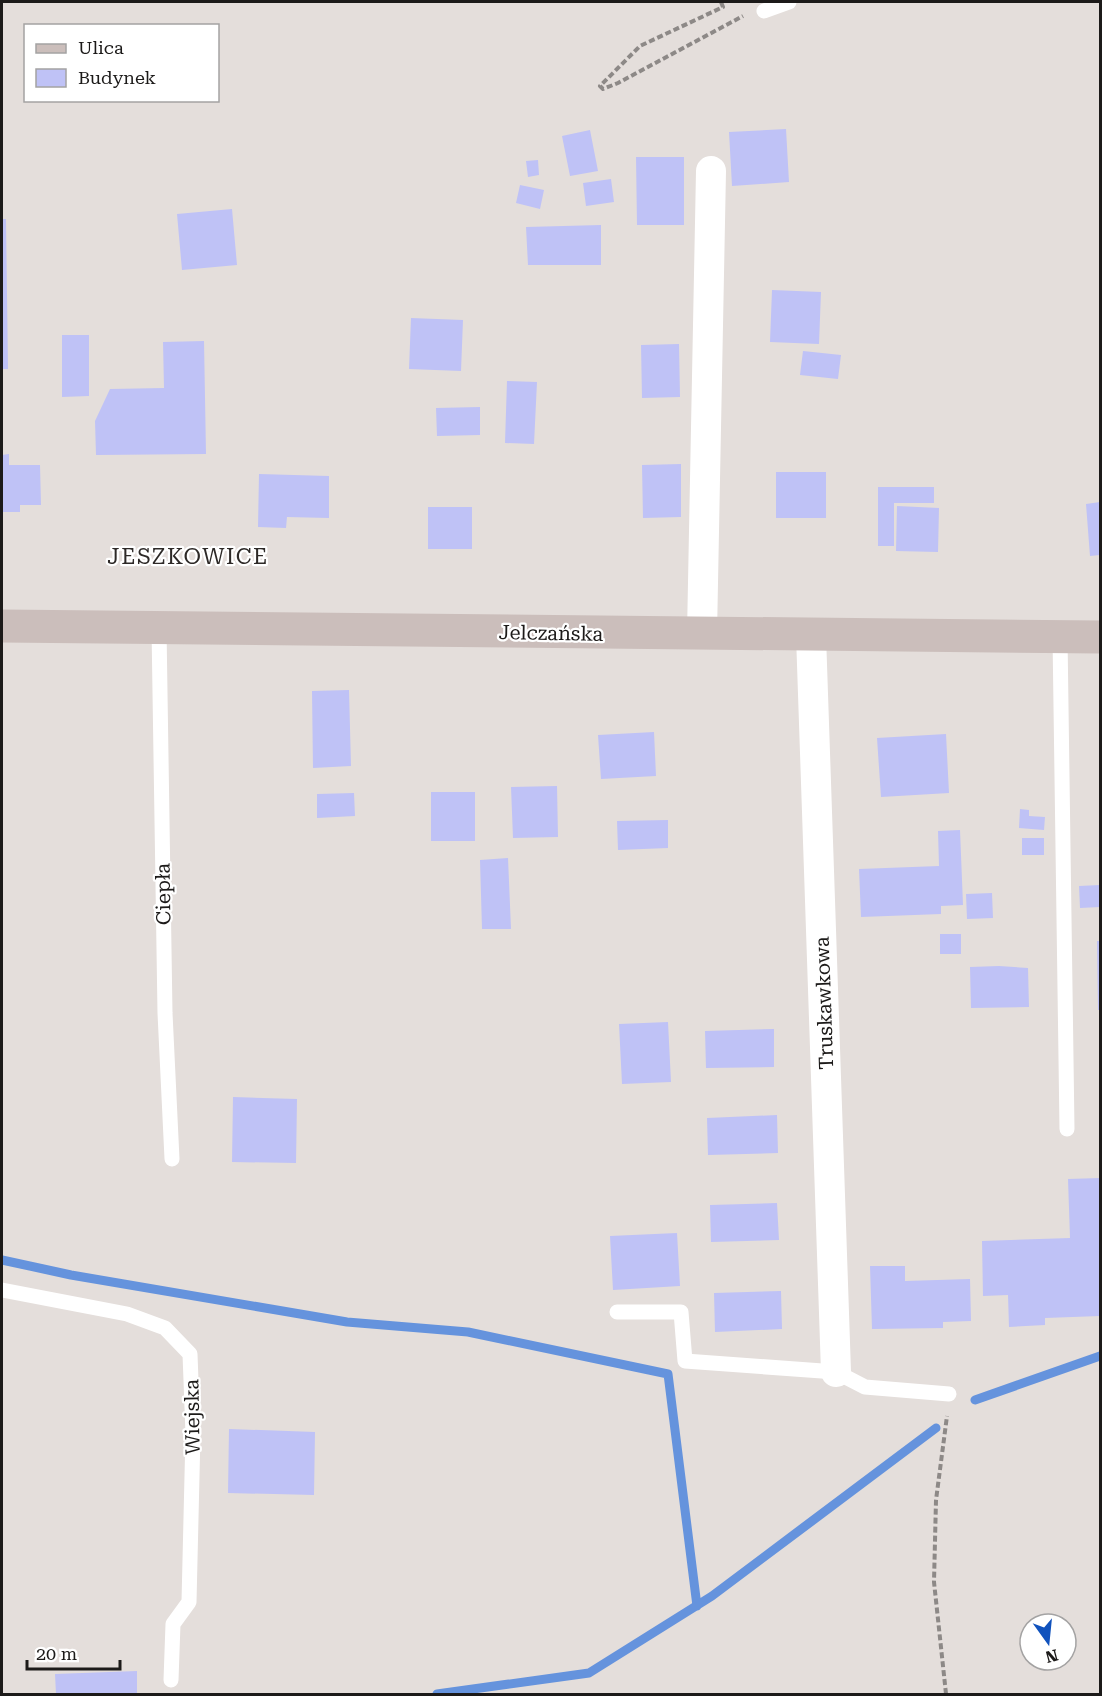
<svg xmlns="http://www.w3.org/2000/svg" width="1102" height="1696" viewBox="0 0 1102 1696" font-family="'Roboto Serif',serif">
<rect width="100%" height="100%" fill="#e4dedb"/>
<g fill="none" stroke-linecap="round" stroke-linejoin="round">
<path stroke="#6593dd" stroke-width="9" d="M2,1260L71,1275L347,1322L468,1332L668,1374L697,1606
M975,1400L1100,1356
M437,1694L589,1673L712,1596L936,1428"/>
</g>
<path fill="#bfc2f6" d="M786,129L789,182L732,186L729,132Z
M590,130L598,171L570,176L562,136Z
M636,157H684V225H637Z
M538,160L539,175L528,177L526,161Z
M611,179L614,202L586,206L583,183Z
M520,185L544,190L540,209L516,203Z
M232,209L237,265L182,270L177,214Z
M2,219H6L8,369H2Z
M601,225V265H528L526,227Z
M772,290L821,292L819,344L770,342Z
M411,318L463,320L461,371L409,369Z
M62,335H89V396L62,397Z
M204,341L206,454L96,455L95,421L110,389L164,388L163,342Z
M679,344L680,397L642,398L641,345Z
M803,351L841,355L838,379L800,375Z
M507,381L537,382L534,444L505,443Z
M480,407V435L437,436L436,408Z
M9,454V465H40L41,505H20V512H2V455Z
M681,464V517L643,518L642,465Z
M776,472H826V518H776Z
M259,474L329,476V518L287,517L286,528L258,527Z
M878,487H934V503H894V546H878Z
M1100,502V555L1090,556L1086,504Z
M897,506L939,508L938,552L896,551Z
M428,507H472V549H428Z
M349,690L351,766L313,768L312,691Z
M654,732L656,776L601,779L598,735Z
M946,734L949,793L881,797L877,738Z
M557,786L558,837L513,838L511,787Z
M431,792H475V841H431Z
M354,793L355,816L317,818V794Z
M1020,809L1029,810V816L1045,817L1044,830L1019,828Z
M668,820V848L618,850L617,821Z
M960,830L963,905L941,906V914L861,917L859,869L939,866L938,831Z
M1022,838H1044V855H1022Z
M508,858L511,929H482L480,860Z
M1100,885V907L1080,908L1079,886Z
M992,893L993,918L967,919L966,894Z
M940,934H961V954H940Z
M1097,941H1100V1010H1098Z
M999,966L1028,968L1029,1007L971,1008L970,967Z
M668,1022L671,1082L622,1084L619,1024Z
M774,1029V1067L706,1068L705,1031Z
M233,1097L297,1099L296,1163L232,1162Z
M777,1115L778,1153L708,1155L707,1118Z
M1100,1178V1316L1045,1318V1325L1009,1327L1008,1295L983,1296L982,1241L1070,1238L1068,1179Z
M777,1203L779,1240L711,1242L710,1205Z
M677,1233L680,1286L613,1290L610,1236Z
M870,1266H905V1281L970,1279L971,1321L943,1322V1328L872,1329Z
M781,1291L782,1329L715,1332L714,1293Z
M229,1429L315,1432L314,1495L228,1493Z
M137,1671V1694H56L55,1674Z"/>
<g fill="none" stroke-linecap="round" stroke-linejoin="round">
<path stroke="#8d8987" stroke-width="4" stroke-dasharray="6 3" stroke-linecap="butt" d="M721,2L723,7L640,46L600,86L603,89L618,83L743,16
M946,1694L934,1582L936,1500L947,1416"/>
<path stroke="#fff" stroke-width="15" d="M764,11L789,2
M159,628L165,1013L172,1159
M1060,636L1067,1129
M2,1290L127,1314L165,1328L190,1354L193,1434L189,1602L173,1624L171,1680
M617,1312H681L685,1361L836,1372L865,1387L949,1394"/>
<path stroke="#fff" stroke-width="30" d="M702,634L711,171
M811,635L836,1372"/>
<path stroke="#cbbebb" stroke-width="33" d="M2,626L1100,637"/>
</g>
<g text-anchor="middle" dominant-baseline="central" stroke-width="4.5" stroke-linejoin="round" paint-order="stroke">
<g font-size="20" fill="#1c1a19" stroke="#fff">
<text transform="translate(551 633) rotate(1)">Jelczańska</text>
<text transform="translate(163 894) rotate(-91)">Ciepła</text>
<text transform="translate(824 1003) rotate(-92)">Truskawkowa</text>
<text transform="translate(192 1417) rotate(-91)">Wiejska</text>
</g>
<g font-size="22" letter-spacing="1.5" fill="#2d2927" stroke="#fff">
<text x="188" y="556">JESZKOWICE</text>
</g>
</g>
<rect width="1102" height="1696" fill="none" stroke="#1c1a19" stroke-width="6"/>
<rect x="24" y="24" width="195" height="78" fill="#ffffff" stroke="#a4a3a3" stroke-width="1.5"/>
<rect x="36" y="44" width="30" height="9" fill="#cbbebb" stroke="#a4a3a3" stroke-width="1.5"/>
<text x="78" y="54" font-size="18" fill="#1c1a19">Ulica</text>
<rect x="36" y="69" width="30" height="18" fill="#bfc2f6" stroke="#a4a3a3" stroke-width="1.5"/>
<text x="78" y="84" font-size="18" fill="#1c1a19">Budynek</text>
<g transform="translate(1048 1642) rotate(165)"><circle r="28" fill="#ffffff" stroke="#a4a3a3" stroke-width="1.5"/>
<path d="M0-4.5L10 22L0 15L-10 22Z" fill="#1052bd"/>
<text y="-9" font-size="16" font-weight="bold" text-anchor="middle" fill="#1c1a19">N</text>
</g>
<path d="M27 1660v9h93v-9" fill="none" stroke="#1c1a19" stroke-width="3"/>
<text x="36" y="1660" font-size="18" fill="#1c1a19" stroke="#ffffff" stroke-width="4.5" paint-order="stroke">20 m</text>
</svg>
